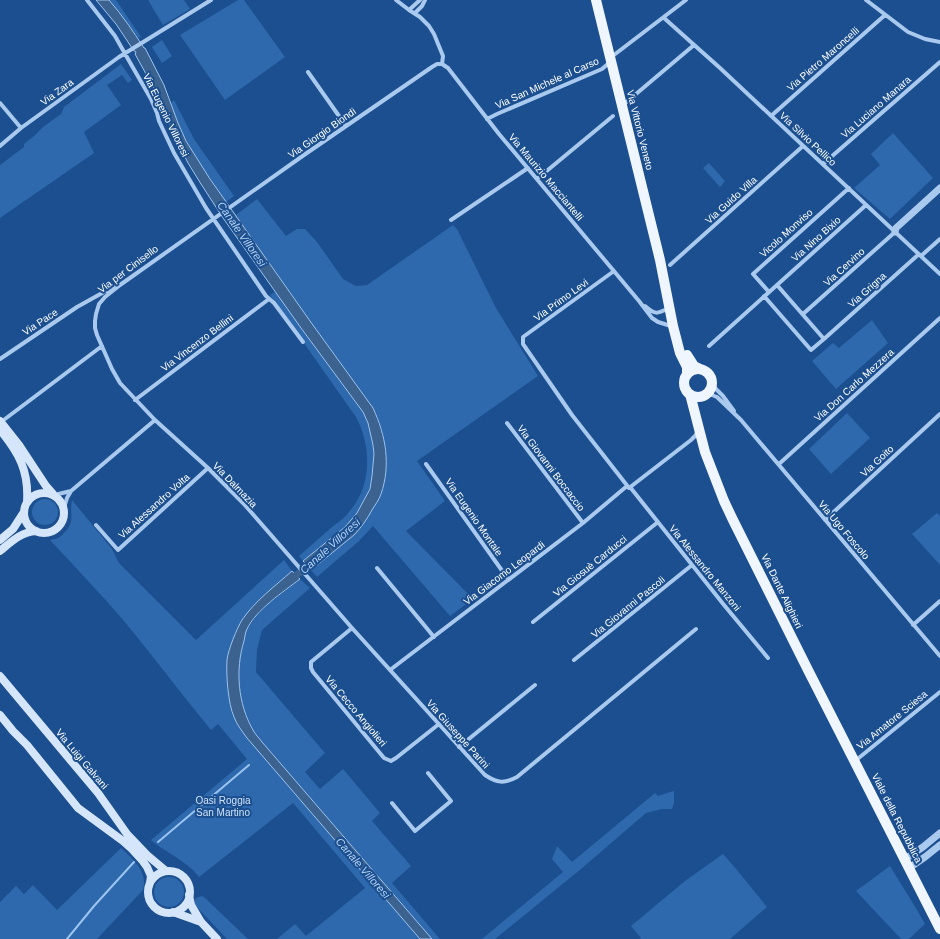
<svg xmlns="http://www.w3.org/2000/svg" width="940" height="939" viewBox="0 0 940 939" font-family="Helvetica,sans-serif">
<rect width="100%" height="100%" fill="#1b4f8f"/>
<path fill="#2e69ad" d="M109,0H116L141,37L140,38L138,37Z
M148,0H184L190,9L163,25Z
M238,0H244L285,57L225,100L180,35Z
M162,40L172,56L162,63L152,47Z
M121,64L132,80L128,83L122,75L107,85L121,105L84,132L94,153L0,218V165L24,147V144L34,136L43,127L61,114L64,107Z
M174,100L194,139L234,196L226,202C213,181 197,162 186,140C180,128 175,115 171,103Z
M893,133L933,178L890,219L854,188L880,165L871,154Z
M709,163L725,181L720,187L703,168Z
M257,199L286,236L297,229H305L317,242L343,279L356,286L367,285L453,225L457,229L496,308L538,376L417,461L445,501L406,531L473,599L450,616L373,526L359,541L317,577L311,570L354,534L381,495L385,478L387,462L385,445L382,430L378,419L373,408L310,321L236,215Z
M276,291L301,328L363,412L368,423L373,445L374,454L372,476L370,489L357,513L345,527L303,561L299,556C310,546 321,537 332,527C337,523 344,519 348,513C356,504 363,492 365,480C370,460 366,435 356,417L270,295Z
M872,320L888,343L836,389L812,361L833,343L839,348Z
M847,413L870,438L831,474L809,449Z
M32 512a13 13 0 1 1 26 0a13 13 0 1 1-26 0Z
M72,500L112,549L119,563L196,640L284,560L292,571L260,599L250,610L242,620L235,633L227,659V684L230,703L233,716L261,754L420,939H277L295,924L306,936L365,888L293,803L199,877C186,860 166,853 151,840L247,759L218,724L211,730C181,694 154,657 124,621C100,593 75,567 50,540C56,539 60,538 64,533C76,521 69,515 72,500Z
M937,513L940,516V565L912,534Z
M300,579L310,588L262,630L257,650L256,672L325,753L305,772L320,789L343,769L380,813L372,821L411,866L392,883L440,939H432L262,742L253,730L245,712L241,698L239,681V658L247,629L255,618L266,606Z
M674,791V803L672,809H662L646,813L581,869L495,939H482L563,872L552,859L557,846L572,862L655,793L658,796L670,792Z
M121,848C134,860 148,872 143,890L97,939H0V902L16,886L24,894L33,885L57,910Z
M723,854L737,870L767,907L730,939H640L641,938L631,926L685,881Z
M890,866L917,910L925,924L909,939H901L856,891Z
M154 892a15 15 0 1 1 30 0a15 15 0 1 1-30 0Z
M202,896L205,898L248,939H227L194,904V903L196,898Z"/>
<path fill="#3c6290" stroke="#9cc4f0" d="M96,0H109C122,15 133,31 144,48H145L164,85L178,123L186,141L210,179L310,321L373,408C386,436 391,465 381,494C379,500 375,505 372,510C367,519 361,528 354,535C340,547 325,558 311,570L303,561L345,527L357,513L370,489L372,476L374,454L373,445L368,423L363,412L301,328L223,218L201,184L188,163L179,145L156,92L135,54L136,53L135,51H134L116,24Z
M292,571L300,579C283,592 256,610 247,629C245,633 245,637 244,641C235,670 238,704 253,730C255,734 259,738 262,742L432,939H420L247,738C242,731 237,725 234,717C228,703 226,675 227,660C228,650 237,628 242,620C255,601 275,586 292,571Z"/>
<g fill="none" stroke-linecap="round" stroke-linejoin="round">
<path stroke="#9cc4f0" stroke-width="2" d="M158,842L249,765
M67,939L94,906L134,862"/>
<path stroke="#3c6290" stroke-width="7" d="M289,581L314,561"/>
<path stroke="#a9c9ee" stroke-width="4" d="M87,0L115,36L128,59L151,99L157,113L159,121L174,153L206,208L266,296L274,303L303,342
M396,0L409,10L420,17L429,26L434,34L443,56L442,64
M866,0L908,32L925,39L940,42
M409,10L420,0
M415,13L422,6L425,0
M664,18L720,68L940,274
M442,64H437L432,67L304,155L120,285L105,297L99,304L96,314L95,321V328L97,335L112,369L120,383L155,420L208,468L244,504L352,628L485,775C497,783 504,784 517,777L696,629
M442,64L448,68L499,134L639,301L652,318L658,322L671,326
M308,72L346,126
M0,103L21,128
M623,105L694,45
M771,116L885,15
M487,119L497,114L602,69L609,63L610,58L686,0
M0,146L21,128L119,57L211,0
M823,164L940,62
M537,179L613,116
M451,220L528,168
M921,256L940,239
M670,265L803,146
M614,271L603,279L523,337V344L572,415L629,488L691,440L696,435L697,432
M769,292L753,274L849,188
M764,296L811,350L824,339L777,285
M645,306C655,315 657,314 669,308
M803,314L895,232
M824,339L919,254
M709,346L777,285L866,205
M0,359L77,307L104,292L115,287
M711,384L723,396L734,411
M707,393L717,397L741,420L940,656
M135,400L269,299
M5,419L102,346
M507,423L583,523
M426,464L508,579
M779,464L940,318
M630,487L724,605L768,658
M54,495L71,491
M64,508L67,498L71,491L155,420
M825,520L940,414
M96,525L118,550L208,468
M377,568L434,637
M533,622L658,522
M913,625L940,601
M352,628L311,662V668L313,672L384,758L391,761L396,758L439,724
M574,660L692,565
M390,670L583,523L627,486
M459,747L535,685
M855,761L940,692
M392,803L415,831L451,801L428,773"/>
<path stroke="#a9c9ee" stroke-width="7" d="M895,232L896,228L940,188
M905,859L923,847L940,833
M909,868L925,857L940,845"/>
<path stroke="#d6e6fa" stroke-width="8" d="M0,421L19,445L46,486L53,494
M0,430C19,453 29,471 27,502
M24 513a20 20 0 1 1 40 0a20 20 0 1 1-40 0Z
M0,540L13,529L24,512
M0,551C11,542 21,532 36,531
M0,676L98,793L127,834L147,855L166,871
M0,715L13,731L27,745L78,808L123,841L132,849L142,860L147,867L151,876L150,883
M148 892a21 21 0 1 1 42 0a21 21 0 1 1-42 0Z
M189,895L191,905L201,922L217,939
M173,912L201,922"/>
<path stroke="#f0f6ff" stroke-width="10" d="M596,0L660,260L673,326L680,353L687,367V374
M687,355L694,366L700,369
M684 383a14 14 0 1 1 28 0a14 14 0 1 1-28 0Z
M690,394L705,452L724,501L733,520L808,670L940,929"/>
</g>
<g text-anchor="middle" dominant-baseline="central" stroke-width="4" stroke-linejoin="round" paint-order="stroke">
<g font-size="10" fill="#fff" stroke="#1b4f8f">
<text transform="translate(823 59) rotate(-41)">Via Pietro Maroncelli</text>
<text transform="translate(547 83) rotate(-24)">Via San Michele al Carso</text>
<text transform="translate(57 92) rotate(-36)">Via Zara</text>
<text transform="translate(876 107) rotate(-41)">Via Luciano Manara</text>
<text transform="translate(166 115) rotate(64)">Via Eugenio Villoresi</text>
<text transform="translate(640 130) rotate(76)">Via Vittorio Veneto</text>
<text transform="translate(322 133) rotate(-35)">Via Giorgio Biondi</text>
<text transform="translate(808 139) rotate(43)">Via Silvio Pellico</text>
<text transform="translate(546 177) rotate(50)">Via Maurizio Macciantelli</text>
<text transform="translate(731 200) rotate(-42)">Via Guido Villa</text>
<text transform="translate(786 233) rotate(-42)">Vicolo Monviso</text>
<text transform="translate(816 239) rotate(-42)">Via Nino Bixio</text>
<text transform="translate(844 267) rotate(-42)">Via Cervino</text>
<text transform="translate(128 269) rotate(-37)">Via per Cinisello</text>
<text transform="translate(867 290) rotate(-42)">Via Grigna</text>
<text transform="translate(561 300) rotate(-36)">Via Primo Levi</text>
<text transform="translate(40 322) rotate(-33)">Via Pace</text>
<text transform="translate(197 343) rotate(-37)">Via Vincenzo Bellini</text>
<text transform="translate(854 385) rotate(-42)">Via Don Carlo Mezzera</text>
<text transform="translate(877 461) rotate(-43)">Via Goito</text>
<text transform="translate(551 468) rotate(53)">Via Giovanni Boccaccio</text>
<text transform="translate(235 485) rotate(46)">Via Dalmazia</text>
<text transform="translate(154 506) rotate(-42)">Via Alessandro Volta</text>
<text transform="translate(474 517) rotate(55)">Via Eugenio Montale</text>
<text transform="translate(844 530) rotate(50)">Via Ugo Foscolo</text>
<text transform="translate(590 566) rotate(-39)">Via Giosuè Carducci</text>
<text transform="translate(705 568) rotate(51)">Via Alessandro Manzoni</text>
<text transform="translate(504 573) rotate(-37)">Via Giacomo Leopardi</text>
<text transform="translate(782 591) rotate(64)">Via Dante Alighieri</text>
<text transform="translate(628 607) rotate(-39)">Via Giovanni Pascoli</text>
<text transform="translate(356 711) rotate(50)">Via Cecco Angiolieri</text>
<text transform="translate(892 720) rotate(-39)">Via Amatore Sciesa</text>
<text transform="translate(458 734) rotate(48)">Via Giuseppe Parini</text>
<text transform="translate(82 759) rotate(50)">Via Luigi Galvani</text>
<text transform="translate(897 818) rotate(63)">Viale della Repubblica</text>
</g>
<g font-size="10" fill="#cfe3fa" stroke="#1b4f8f">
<text x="223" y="800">Oasi Roggia<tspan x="223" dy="12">San Martino</tspan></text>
</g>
<g font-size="11" font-style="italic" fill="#b5d3f5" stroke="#1b4f8f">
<text transform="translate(242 234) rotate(55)">Canale Villoresi</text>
<text transform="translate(330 546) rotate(-42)">Canale Villoresi</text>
<text transform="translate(363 868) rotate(49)">Canale Villoresi</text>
</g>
</g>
</svg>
